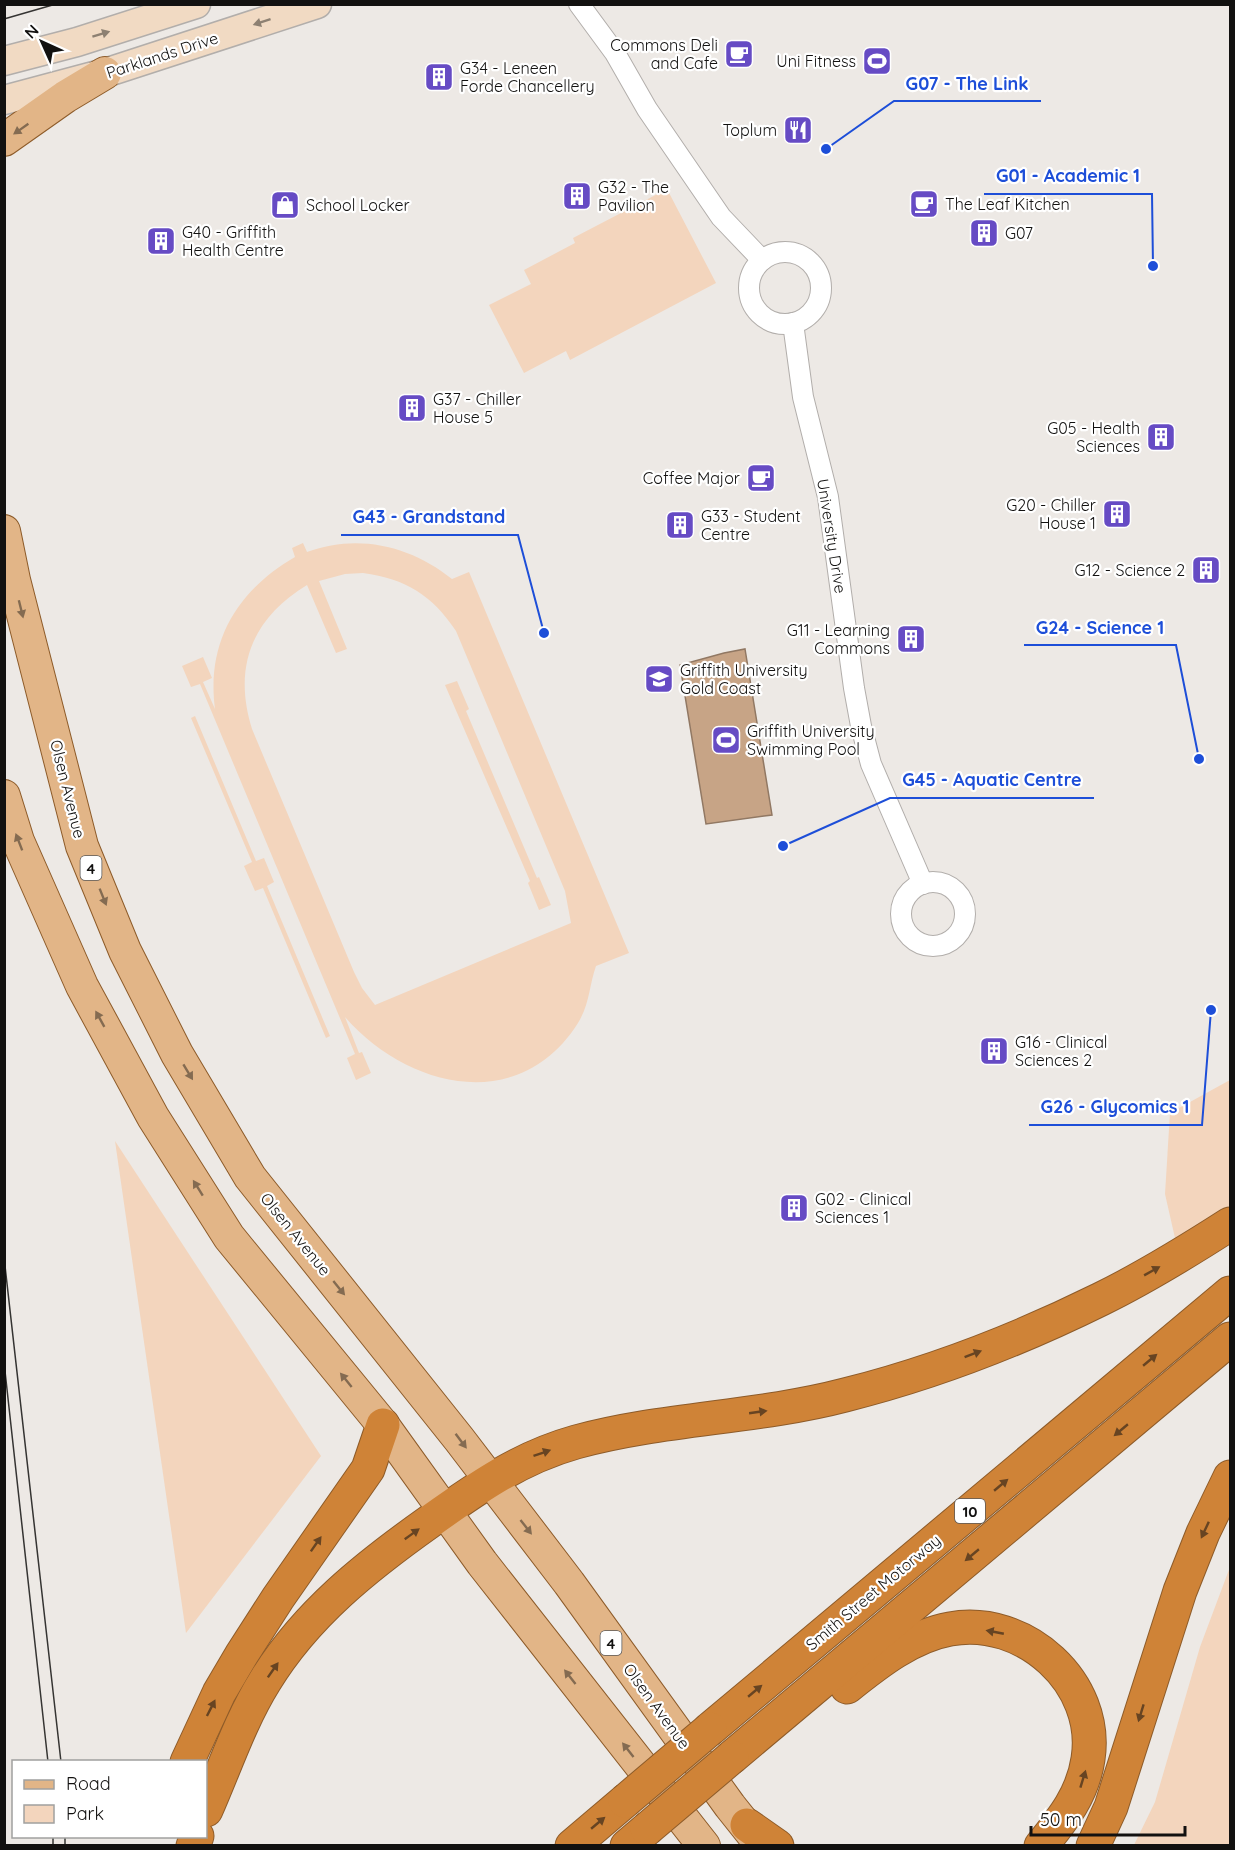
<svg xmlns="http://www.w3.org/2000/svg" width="1235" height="1850" viewBox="0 0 1235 1850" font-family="Quicksand,sans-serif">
<rect width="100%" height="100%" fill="#ede9e5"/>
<g fill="#f3d5bd" fill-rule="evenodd">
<path d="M 667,189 L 716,283 L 570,360 L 566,351 L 524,373 L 489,305 L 531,284 L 524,270 L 575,243 L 573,238 Z"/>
<path d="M 303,543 L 307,552 C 358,533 411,546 452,579 L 469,572 L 629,953 L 596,966 C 589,986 590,1003 578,1023 C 519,1116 407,1088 345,1017 L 359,1053 L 362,1052 L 371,1073 L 356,1080 L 347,1058 L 355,1054 L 200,684 L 191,687 L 182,666 L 203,657 L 212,678 L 203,682 L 215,709 C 206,641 238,590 295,557 L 292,548 ZM 363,573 C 406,579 432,595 456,631 L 565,891 L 571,923 L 375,1005 L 362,988 L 354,972 L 252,729 C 233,668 251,619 307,585 L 336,653 L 347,649 L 319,581 L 345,574 Z"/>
<path d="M 457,681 L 469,709 L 466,711 L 537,878 L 539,877 L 551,905 L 539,910 L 528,883 L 530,881 L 445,685 Z"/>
<path d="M 195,716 L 256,861 L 264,858 L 274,882 L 267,886 L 330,1036 L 326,1038 L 263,888 L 255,891 L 244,866 L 252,862 L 191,718 Z"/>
<path d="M 1230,1080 L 1230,1207 L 1175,1238 L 1165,1194 L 1170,1113 Z"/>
<path d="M 115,1141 L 321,1456 L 186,1633 Z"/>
<path d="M 1230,1567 L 1230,1845 L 1134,1845 L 1155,1802 L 1200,1647 Z"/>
</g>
<path fill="#c7a486" stroke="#917863" stroke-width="1.5" d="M 745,649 L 772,815 L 706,824 L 680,665 L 724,653 Z"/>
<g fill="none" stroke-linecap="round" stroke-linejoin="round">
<g stroke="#b2aeab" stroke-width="22">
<g id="street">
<path d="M 579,4 L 615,53 L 647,109 L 721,217 L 762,260"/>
<circle cx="785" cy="288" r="36"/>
<path d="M 793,323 L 803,397 L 828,497 L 854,688 L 861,726 L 871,764 L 923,884"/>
<circle cx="933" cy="914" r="32"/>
</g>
</g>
<g stroke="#b2aeab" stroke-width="31">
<g id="secondary">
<path d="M 4,61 L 77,42 L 196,4"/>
<path d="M 4,100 L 105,73 L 317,4"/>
</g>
</g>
<g stroke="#8d5b29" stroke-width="34">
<g id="primary">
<path d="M 4,140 L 65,97 L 105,73"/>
<path d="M 4,531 L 14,580 L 82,846 L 125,951 L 177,1054 L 250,1177 L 459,1439 L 569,1583 L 730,1806 L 762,1846"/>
<path d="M 4,796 L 18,841 L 82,986 L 153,1117 L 229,1237 L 383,1425 L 482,1563 L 704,1846"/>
</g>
</g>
<g stroke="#8d5b29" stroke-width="35">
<g id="highway">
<path d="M 847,1687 C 877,1663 911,1636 950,1629 C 1024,1615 1100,1683 1088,1759 C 1083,1794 1063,1819 1041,1846"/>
<path d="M 710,1729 L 1230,1293"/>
<path d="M 732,1757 L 1230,1339"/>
<path d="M 187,1762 L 219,1693 L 242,1654 L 278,1598 L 368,1469 L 383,1425"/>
<path d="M 206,1810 C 225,1767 240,1721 265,1681 C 306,1614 367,1566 429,1522 C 477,1488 519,1458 576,1442 C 664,1418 757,1418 845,1395 C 933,1373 1020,1339 1101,1299 C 1146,1277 1188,1251 1230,1224"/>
<path d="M 747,1825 L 777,1846"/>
<path d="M 193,1846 L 197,1836"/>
<path d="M 572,1846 L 625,1801"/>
<path d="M 627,1846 L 647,1829"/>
<path d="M 1093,1846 L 1111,1807 L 1180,1591 L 1203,1533 L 1230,1477"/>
</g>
</g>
<use href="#street" stroke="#fff" stroke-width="20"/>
<use href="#secondary" stroke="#f1dac3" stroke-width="28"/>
<use href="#primary" stroke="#e2b587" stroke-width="32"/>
<use href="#highway" stroke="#cf8337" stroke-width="33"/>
<g stroke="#353432" stroke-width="1.5">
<path d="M 4,6 L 9,4"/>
<path d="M 4,19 L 56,4"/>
<path d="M 4,1257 L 61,1762"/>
<path d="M 4,1362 L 48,1762"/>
<path d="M 65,1836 L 65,1846"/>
<path d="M 53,1846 L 53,1836"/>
</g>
<g stroke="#8d5b29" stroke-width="35" stroke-linecap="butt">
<g id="highway-bridge">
<path d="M 625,1801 L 710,1729"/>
<path d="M 647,1829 L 732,1757"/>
</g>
</g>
<use href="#highway-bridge" stroke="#cf8337" stroke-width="33"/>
</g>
<defs><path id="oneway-solid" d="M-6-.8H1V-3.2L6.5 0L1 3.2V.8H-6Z" transform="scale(1.5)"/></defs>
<g fill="#8d8072">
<use href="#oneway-solid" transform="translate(262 22) rotate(162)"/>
<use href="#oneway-solid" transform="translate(101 34) rotate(-17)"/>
</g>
<g fill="#846b51">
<use href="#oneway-solid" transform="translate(21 129) rotate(145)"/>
<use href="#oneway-solid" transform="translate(21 609) rotate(76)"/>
<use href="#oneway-solid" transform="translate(19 842) rotate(-111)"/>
<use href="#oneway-solid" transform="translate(103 897) rotate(68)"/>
<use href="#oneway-solid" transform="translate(100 1019) rotate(-119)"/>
<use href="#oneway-solid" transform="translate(188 1072) rotate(59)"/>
<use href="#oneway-solid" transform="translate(198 1188) rotate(-122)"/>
<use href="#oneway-solid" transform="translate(339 1288) rotate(51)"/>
<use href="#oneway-solid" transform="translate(346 1380) rotate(-129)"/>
<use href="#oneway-solid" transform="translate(461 1441) rotate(53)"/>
<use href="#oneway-solid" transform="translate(526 1527) rotate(52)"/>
<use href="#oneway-solid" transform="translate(570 1677) rotate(-128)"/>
<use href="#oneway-solid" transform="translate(628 1750) rotate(-128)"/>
</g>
<g fill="#674422">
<use href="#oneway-solid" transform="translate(1152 1271) rotate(-29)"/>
<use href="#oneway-solid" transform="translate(973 1354) rotate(-21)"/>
<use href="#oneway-solid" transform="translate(1150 1360) rotate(-40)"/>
<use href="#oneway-solid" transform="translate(758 1412) rotate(-8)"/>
<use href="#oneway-solid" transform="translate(1121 1430) rotate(140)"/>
<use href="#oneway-solid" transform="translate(542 1453) rotate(-19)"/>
<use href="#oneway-solid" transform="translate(1001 1485) rotate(-40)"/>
<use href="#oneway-solid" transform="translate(1205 1530) rotate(115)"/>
<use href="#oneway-solid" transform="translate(412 1534) rotate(-36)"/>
<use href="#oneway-solid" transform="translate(316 1544) rotate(-55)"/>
<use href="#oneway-solid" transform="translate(972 1555) rotate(140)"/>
<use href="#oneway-solid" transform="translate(995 1632) rotate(-169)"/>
<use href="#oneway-solid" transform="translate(273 1670) rotate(-55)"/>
<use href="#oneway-solid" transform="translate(755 1691) rotate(-40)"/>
<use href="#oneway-solid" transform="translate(211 1708) rotate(-63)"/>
<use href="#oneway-solid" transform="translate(1141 1713) rotate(107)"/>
<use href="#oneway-solid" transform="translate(1083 1779) rotate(-73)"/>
<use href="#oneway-solid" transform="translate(598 1823) rotate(-40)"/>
</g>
<defs>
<g id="cafe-square" transform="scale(1.5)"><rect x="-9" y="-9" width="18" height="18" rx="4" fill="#664bc4" stroke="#fff"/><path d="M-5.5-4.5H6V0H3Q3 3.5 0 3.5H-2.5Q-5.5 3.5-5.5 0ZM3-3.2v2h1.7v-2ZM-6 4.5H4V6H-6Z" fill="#fff"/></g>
<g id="stadium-square" transform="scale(1.5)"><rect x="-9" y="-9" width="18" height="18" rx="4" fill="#664bc4" stroke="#fff"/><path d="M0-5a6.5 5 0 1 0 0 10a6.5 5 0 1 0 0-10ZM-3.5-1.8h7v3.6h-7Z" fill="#fff"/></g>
<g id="building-square" transform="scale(1.5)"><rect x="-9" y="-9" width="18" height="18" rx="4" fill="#664bc4" stroke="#fff"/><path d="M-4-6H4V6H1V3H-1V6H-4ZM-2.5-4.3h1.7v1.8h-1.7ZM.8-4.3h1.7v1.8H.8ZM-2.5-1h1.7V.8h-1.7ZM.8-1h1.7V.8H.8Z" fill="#fff"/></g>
<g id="restaurant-square" transform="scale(1.5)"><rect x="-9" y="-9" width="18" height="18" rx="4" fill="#664bc4" stroke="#fff"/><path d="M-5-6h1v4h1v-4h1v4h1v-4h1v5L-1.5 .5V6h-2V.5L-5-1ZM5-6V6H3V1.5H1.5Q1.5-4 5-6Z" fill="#fff"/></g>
<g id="shop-square" transform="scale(1.5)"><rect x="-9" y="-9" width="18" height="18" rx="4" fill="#664bc4" stroke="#fff"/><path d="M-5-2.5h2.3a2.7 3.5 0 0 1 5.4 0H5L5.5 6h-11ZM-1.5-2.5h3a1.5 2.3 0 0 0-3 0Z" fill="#fff"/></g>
<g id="university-square" transform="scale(1.5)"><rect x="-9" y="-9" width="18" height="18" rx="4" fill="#664bc4" stroke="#fff"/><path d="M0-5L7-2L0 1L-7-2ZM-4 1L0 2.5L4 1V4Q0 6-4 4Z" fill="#fff"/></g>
</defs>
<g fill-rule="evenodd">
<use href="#cafe-square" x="739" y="54"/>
<use href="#stadium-square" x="877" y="61"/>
<use href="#building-square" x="439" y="77"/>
<use href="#restaurant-square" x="798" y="130"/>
<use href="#building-square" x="577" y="196"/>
<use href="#cafe-square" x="924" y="204"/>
<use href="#shop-square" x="285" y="205"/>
<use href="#building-square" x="984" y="233"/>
<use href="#building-square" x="161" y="241"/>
<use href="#building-square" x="412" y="408"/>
<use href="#building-square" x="1161" y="437"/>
<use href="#cafe-square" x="761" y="478"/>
<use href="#building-square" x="1117" y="514"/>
<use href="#building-square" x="680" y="525"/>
<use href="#building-square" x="1206" y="570"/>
<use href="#building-square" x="911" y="639"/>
<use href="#university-square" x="659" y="679"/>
<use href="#stadium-square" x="726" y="740"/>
<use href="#building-square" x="994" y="1051"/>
<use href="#building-square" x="794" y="1208"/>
</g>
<g text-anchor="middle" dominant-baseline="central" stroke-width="4.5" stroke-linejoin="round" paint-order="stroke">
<g fill="#fff" stroke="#595858" stroke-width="1.5">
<rect x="80.5" y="856" width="21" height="24" rx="4.5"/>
<rect x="955" y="1499" width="30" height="24" rx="4.5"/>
<rect x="600.5" y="1631" width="21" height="24" rx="4.5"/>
</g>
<g font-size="15" font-weight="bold" fill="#121110">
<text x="91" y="868">4</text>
<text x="970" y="1511">10</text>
<text x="611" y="1643">4</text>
</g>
<g font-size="16" fill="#121110" stroke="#fff" text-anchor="start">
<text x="718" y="45" text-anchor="end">Commons Deli<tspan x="718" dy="18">and Cafe</tspan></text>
<text x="856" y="61" text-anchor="end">Uni Fitness</text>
<text x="460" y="68">G34 - Leneen<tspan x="460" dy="18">Forde Chancellery</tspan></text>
<text x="777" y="130" text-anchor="end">Toplum</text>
<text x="598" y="187">G32 - The<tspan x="598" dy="18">Pavilion</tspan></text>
<text x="945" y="204">The Leaf Kitchen</text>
<text x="306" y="205">School Locker</text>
<text x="182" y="232">G40 - Griffith<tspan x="182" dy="18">Health Centre</tspan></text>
<text x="1005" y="233">G07</text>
<text x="433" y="399">G37 - Chiller<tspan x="433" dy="18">House 5</tspan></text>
<text x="1140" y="428" text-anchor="end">G05 - Health<tspan x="1140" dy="18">Sciences</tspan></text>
<text x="740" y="478" text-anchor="end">Coffee Major</text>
<text x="1096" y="505" text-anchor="end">G20 - Chiller<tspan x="1096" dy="18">House 1</tspan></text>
<text x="701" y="516">G33 - Student<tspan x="701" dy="18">Centre</tspan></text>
<text x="1185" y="570" text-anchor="end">G12 - Science 2</text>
<text x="890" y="630" text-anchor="end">G11 - Learning<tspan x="890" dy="18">Commons</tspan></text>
<text x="680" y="670">Griffith University<tspan x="680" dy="18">Gold Coast</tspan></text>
<text x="747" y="731">Griffith University<tspan x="747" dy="18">Swimming Pool</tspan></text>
<text x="1015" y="1042">G16 - Clinical<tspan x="1015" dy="18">Sciences 2</tspan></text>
<text x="815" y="1199">G02 - Clinical<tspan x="815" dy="18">Sciences 1</tspan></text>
</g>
<g font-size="16" fill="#121110" stroke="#fff">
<text transform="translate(162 55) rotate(-18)">Parklands Drive</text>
<text transform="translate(832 536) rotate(81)">University Drive</text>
<text transform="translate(68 789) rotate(76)">Olsen Avenue</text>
<text transform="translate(296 1234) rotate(51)">Olsen Avenue</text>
<text transform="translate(873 1592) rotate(-40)">Smith Street Motorway</text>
<text transform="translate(657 1706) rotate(54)">Olsen Avenue</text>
</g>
</g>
<path fill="none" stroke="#1d4ed8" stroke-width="2" d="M826 149L894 101H1041M1153 266L1152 194H984M544 633L518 535H341M1199 759L1176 645H1024M783 846L890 798H1094M1211 1010L1202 1125H1029"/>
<g fill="#1d4ed8" stroke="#fff" stroke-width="2">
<circle cx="826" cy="149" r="6"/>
<circle cx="1153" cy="266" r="6"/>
<circle cx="544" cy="633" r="6"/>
<circle cx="1199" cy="759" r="6"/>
<circle cx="783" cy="846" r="6"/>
<circle cx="1211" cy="1010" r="6"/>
</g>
<g font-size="18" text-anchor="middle" font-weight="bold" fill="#1d4ed8" stroke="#fff" stroke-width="4.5" stroke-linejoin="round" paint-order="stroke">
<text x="967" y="90">G07 - The Link</text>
<text x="1068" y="182">G01 - Academic 1</text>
<text x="429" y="523">G43 - Grandstand</text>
<text x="1100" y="634">G24 - Science 1</text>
<text x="992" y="786">G45 - Aquatic Centre</text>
<text x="1115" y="1113">G26 - Glycomics 1</text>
</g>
<rect width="1235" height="1850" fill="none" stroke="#121110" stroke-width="12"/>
<rect x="12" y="1760" width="195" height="78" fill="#ffffff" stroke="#a0a09f" stroke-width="1.5"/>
<rect x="24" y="1780" width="30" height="9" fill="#e2b587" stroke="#a0a09f" stroke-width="1.5"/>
<text x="66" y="1790" font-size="18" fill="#121110">Road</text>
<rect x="24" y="1805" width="30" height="18" fill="#f3d5bd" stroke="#a0a09f" stroke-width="1.5"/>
<text x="66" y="1820" font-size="18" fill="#121110">Park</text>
<g transform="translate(42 42) rotate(315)" stroke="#ffffff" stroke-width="4.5" paint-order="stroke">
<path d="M0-4.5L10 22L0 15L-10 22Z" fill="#121110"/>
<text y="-9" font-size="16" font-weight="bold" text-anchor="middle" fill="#121110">N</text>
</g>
<path d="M1031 1826v9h154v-9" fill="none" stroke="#121110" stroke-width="3"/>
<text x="1040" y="1826" font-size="18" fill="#121110" stroke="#ffffff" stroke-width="4.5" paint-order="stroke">50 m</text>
</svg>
